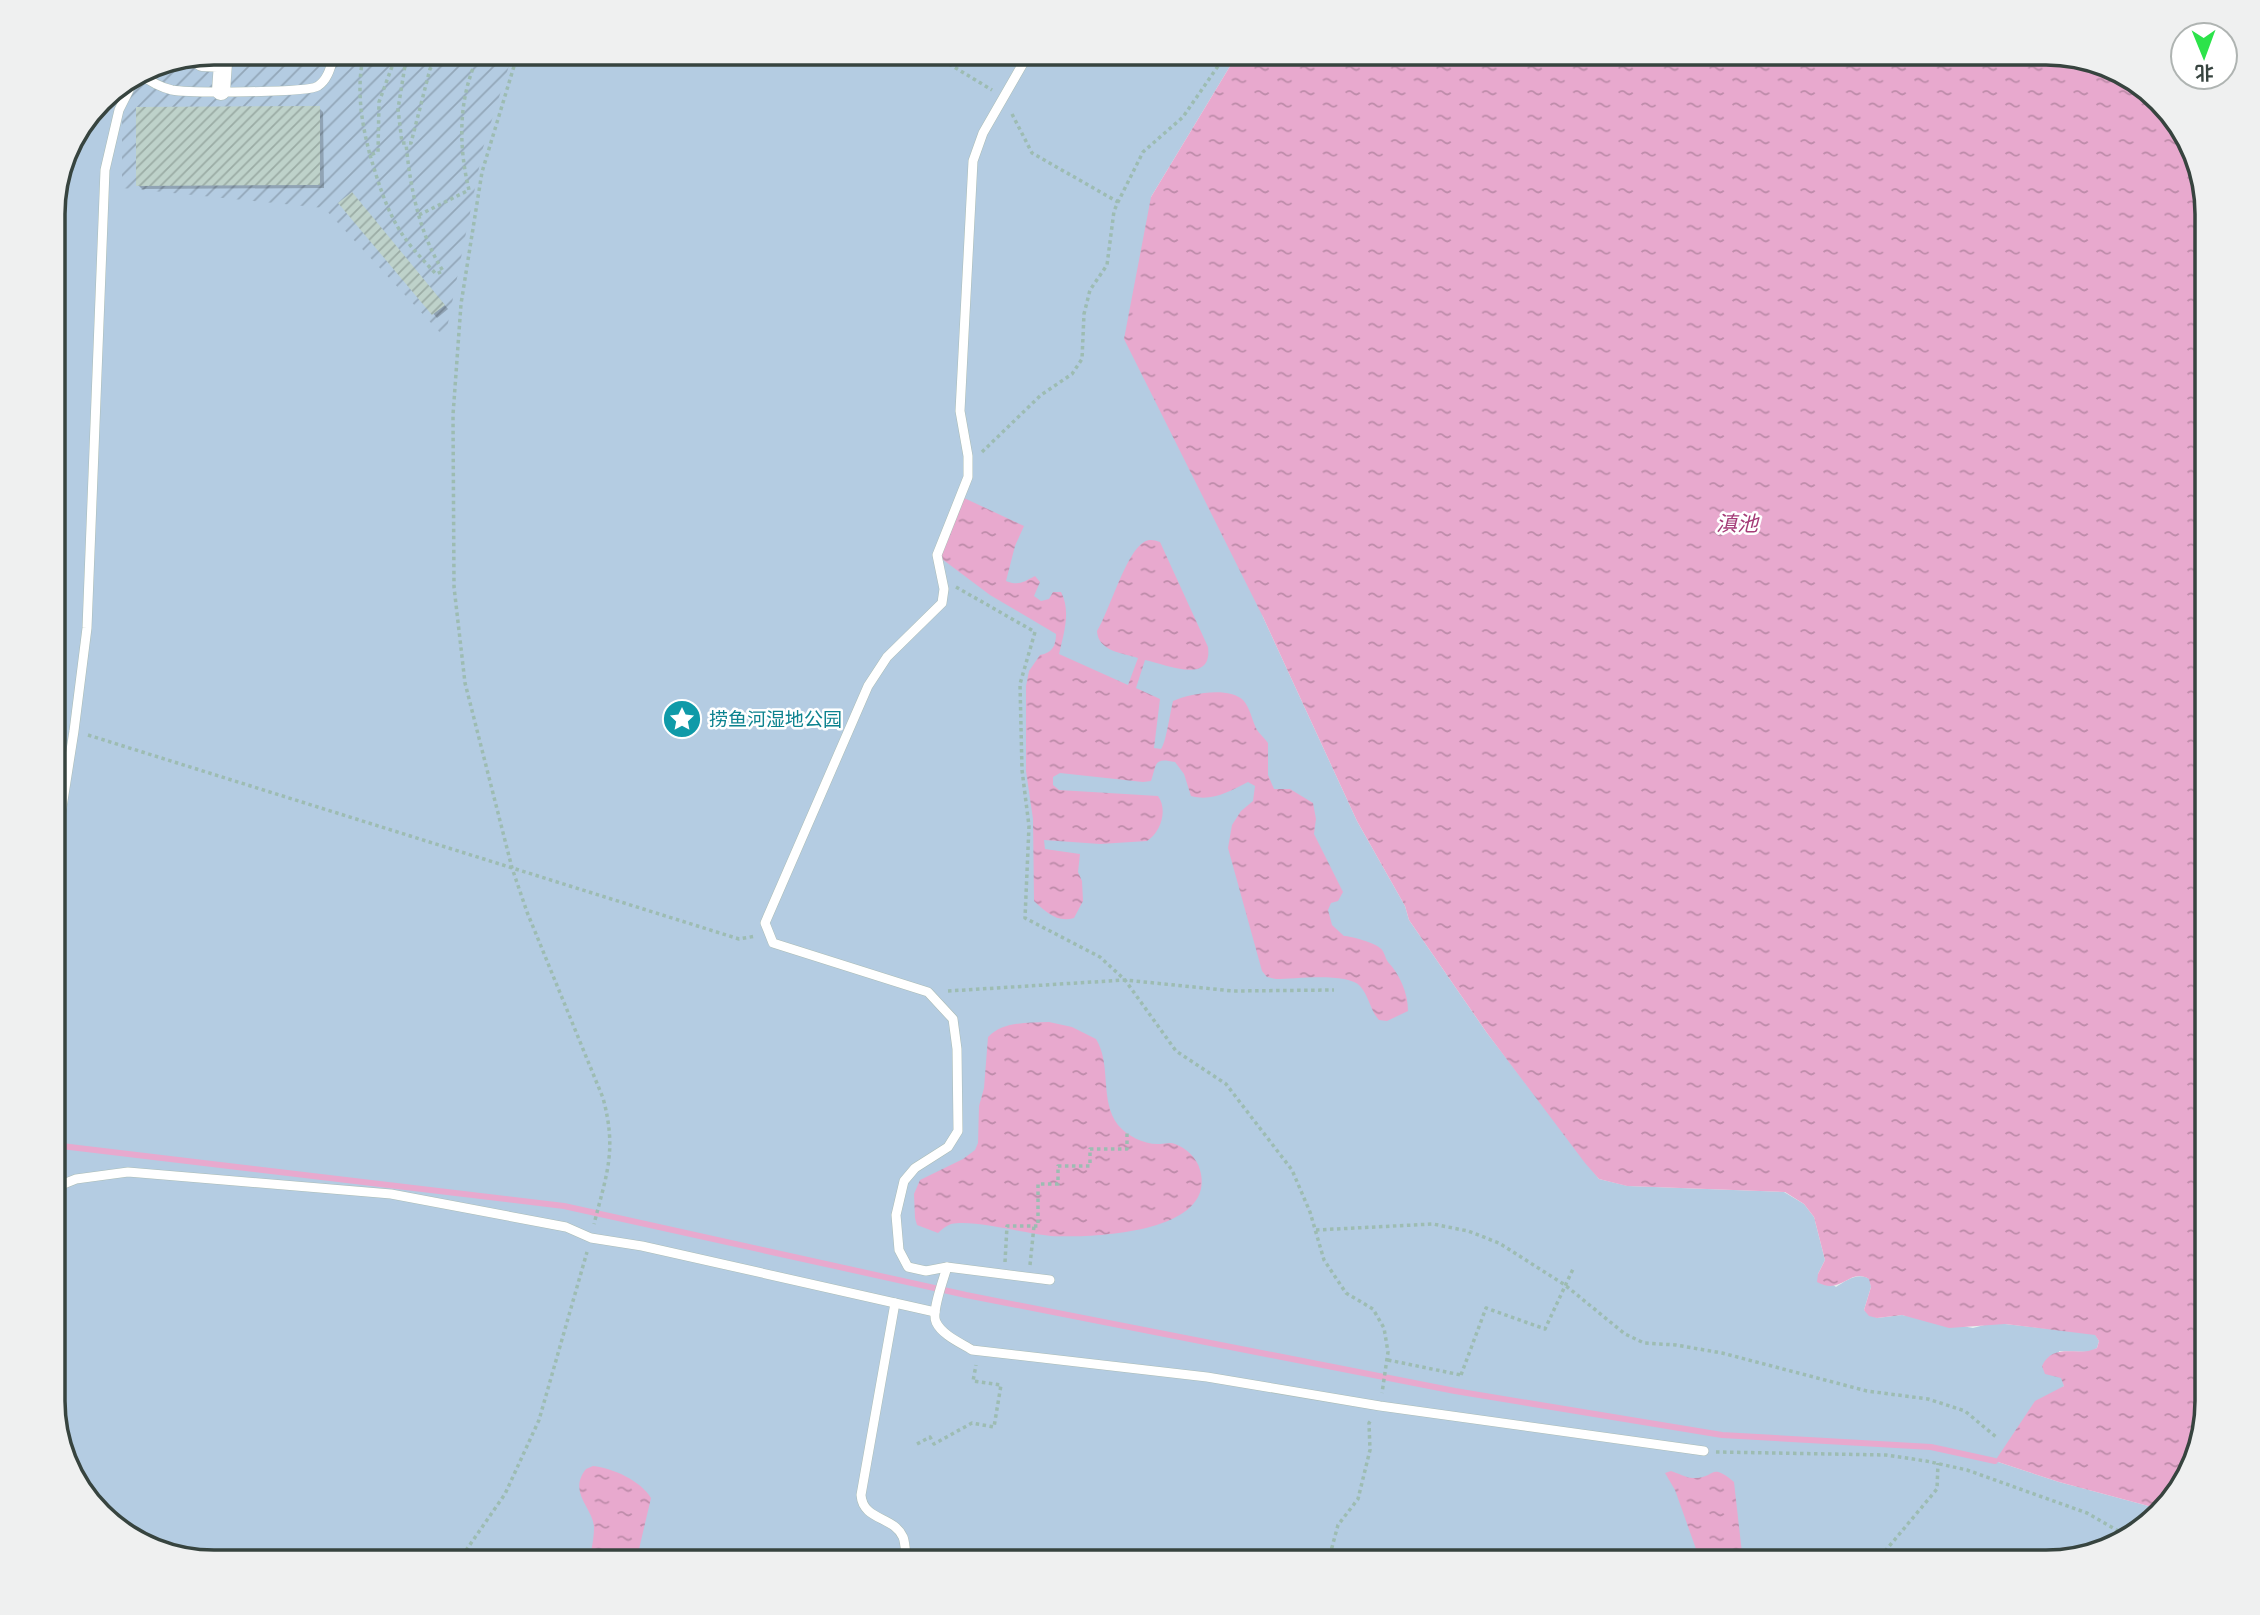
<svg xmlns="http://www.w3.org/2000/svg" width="2260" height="1615" viewBox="0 0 2260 1615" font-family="Quicksand,'Noto Sans SC',sans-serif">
<defs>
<pattern id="garden-furrows" width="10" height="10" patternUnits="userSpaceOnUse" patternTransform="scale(1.75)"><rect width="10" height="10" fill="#b4cce2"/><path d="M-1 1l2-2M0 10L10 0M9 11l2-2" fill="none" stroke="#93a7b9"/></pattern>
<pattern id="water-ripples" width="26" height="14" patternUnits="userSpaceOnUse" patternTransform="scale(1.75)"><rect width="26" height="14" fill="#e8a9ce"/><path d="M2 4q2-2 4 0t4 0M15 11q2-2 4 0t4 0" fill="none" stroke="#bd8ba9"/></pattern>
<pattern id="building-hatch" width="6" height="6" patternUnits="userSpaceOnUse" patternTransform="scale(1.75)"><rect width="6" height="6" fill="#bed2ca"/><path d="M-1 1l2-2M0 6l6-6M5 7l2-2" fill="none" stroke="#9baca5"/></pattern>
</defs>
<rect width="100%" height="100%" fill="#e7f2ef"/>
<path fill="#b4cce2" d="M 213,53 L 1238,53 L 1151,197 L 1263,617 L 1357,821 L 1405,906 L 1409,920 L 1487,1033 L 1599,1179 L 1628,1186 L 1784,1192 L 1804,1204 L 1814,1217 L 1825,1260 L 1818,1274 L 1836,1287 C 1847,1280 1858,1272 1870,1279 L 1871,1287 L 1864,1310 L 1877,1318 L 1902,1315 L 1973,1328 L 1988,1324 L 2005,1324 L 2095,1334 L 2099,1341 L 2097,1348 L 2090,1352 L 2059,1351 L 2064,1386 L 1995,1461 L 2059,1482 L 2156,1508 L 2159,1512 L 2118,1546 L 2047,1562 L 213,1562 L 116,1530 L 74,1482 L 53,1412 L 53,202 L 69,142 L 107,93 L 152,65 Z"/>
<path fill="url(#garden-furrows)" d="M 213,53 L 513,53 L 483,148 L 445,338 L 324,208 L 122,188 L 122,111 L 145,69 L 152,65 Z"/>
<g fill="url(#water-ripples)">
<path d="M 1238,53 L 2047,53 L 2144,85 L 2191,142 L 2207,213 L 2207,1402 L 2175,1499 L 2159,1512 L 2156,1508 L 2059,1482 L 1995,1461 L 2035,1401 L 2064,1386 L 2061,1378 L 2045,1374 L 2042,1366 C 2054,1341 2078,1358 2097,1348 L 2099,1341 L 2095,1335 L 2005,1324 L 1949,1328 L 1902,1315 L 1877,1318 L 1869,1316 L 1864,1310 L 1871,1287 L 1869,1279 C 1849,1267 1842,1296 1817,1282 L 1818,1274 L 1825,1260 L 1814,1217 L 1804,1204 L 1785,1192 L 1627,1186 L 1599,1179 L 1585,1163 L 1487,1033 L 1409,920 L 1405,906 L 1357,821 L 1263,617 L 1124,339 L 1151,197 Z"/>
<path d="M 962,497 L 1024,526 L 1015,546 L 1006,581 C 1018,586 1024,582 1035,576 L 1040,582 L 1034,596 L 1041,601 L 1049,599 L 1053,592 L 1061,592 C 1071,611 1064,633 1059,654 L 1128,685 L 1138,658 C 1122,653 1098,651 1097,631 C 1109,612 1126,552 1144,542 C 1149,539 1154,540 1160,542 L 1208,647 C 1213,686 1165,664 1145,660 L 1136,688 L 1160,699 L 1154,748 L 1161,749 C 1166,743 1170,713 1173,701 C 1189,694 1228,686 1243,700 C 1250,707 1252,721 1257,730 C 1260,734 1265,739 1268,743 L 1268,775 L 1274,789 L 1290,789 L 1313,803 L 1316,819 L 1314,834 L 1343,892 L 1338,901 L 1331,903 L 1328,910 L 1332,925 L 1344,936 C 1351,936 1375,943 1380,948 C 1384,950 1385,958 1388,962 C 1400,975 1408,993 1408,1011 L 1387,1021 L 1379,1020 C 1370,1010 1369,996 1360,986 C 1347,972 1295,979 1276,979 L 1267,977 L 1262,971 L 1228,848 L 1232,825 L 1241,811 L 1253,801 L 1255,786 L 1248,782 C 1230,791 1212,802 1191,796 L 1184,774 L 1175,762 C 1153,757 1157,764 1151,781 L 1143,782 L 1060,773 L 1053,777 L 1053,785 L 1059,790 L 1158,796 C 1168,810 1161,832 1147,841 L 1100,844 L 1044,840 L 1045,849 L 1080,854 L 1078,872 L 1082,881 L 1083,901 L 1074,918 C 1057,923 1046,912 1034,901 L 1033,819 L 1026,771 L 1026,686 L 1029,671 L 1040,655 C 1052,653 1056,646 1056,634 L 990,595 L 942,559 L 941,550 Z"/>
<path d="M 1049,1022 L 1072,1027 L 1096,1039 C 1112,1065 1099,1100 1118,1125 C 1127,1136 1145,1145 1160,1144 C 1165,1144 1170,1142 1175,1144 C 1186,1148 1197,1158 1200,1170 C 1218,1234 1090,1238 1051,1236 C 1025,1234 975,1219 951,1224 C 946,1226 942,1229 938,1233 L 917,1225 L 915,1218 L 914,1194 L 920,1180 L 963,1159 L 975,1150 L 978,1143 L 979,1106 L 984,1088 L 988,1037 C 1004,1021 1027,1023 1049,1022 Z"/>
<path d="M 593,1466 C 613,1468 641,1481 651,1498 L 636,1562 L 589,1562 C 591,1551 594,1539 594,1528 C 594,1508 567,1493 586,1469 Z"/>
<path d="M 1671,1471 C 1678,1473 1686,1478 1693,1478 C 1716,1479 1709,1461 1734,1482 L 1743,1562 L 1703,1562 L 1707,1559 L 1705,1550 L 1696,1549 L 1675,1490 L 1665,1473 Z"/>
<path d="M 2065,1547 L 2084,1554 L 2047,1562 L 2037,1562 L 2043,1554 Z"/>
</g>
<g fill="#0003">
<path d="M 319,108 L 323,112 L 324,188 L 142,189 L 138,185 Z"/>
<path d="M 355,198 L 448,309 L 437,318 L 341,203 Z"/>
</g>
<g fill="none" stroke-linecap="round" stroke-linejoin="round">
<path stroke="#e8a9ce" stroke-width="6" d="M 53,1145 L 564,1206 L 966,1295 L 1455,1391 L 1722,1435 L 1931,1447 L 1995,1461"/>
</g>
<g fill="url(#building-hatch)">
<path d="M 320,106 L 320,185 L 136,186 L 136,107 Z"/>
<path d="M 352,192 L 445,305 L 432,315 L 338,203 Z"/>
</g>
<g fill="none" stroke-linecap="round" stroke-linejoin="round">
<g stroke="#abbcb6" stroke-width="10">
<g id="lane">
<path d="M 1029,53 L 983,133 L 973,161 L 960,411 L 968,456 L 968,477 L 937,555 L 944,589 L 942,603 L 887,657 L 868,686 L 765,923 L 773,943 L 928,992 L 953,1019 L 957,1049 L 958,1131 L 948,1147 L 915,1168 L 904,1181 L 896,1215 L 899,1250 L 908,1267 L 926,1271 L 947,1267 L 1050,1280"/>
<path d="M 139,73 C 149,81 159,87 172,90 C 188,93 308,93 318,86 C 329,79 331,64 335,53"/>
<path d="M 53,864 L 74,731 L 87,628 L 105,170 L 119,110 L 137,74"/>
<path d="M 53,1192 L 61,1185 L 76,1179 L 128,1172 L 391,1194 L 566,1227 L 591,1238 L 642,1246 L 935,1312"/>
<path d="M 947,1267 C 944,1278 931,1312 936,1322 C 942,1335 961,1343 972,1350 L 1207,1377 L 1380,1406 L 1704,1451"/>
<path d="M 895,1303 L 861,1495 C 863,1521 894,1516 903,1537 C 905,1542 905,1549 906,1554"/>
</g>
</g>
<g stroke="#abbcb6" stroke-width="19">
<path id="street" d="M 202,55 L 202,62 L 223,63 L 221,91"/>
</g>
<g stroke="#9dbcb2" stroke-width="3.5" stroke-dasharray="3.5 3.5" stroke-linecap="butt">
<path d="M 364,53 C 356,88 361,121 370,155 L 378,152 L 379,102 L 397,53"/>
<path d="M 407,53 L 398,109 L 402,143 L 411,143 L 430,69 L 440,53"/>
<path d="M 518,53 L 482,172 L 461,304 L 453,415 L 454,587 L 465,683 L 512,868 L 527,912 L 603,1098 C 617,1150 607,1173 594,1224"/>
<path d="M 931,53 L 992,90"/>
<path d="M 1012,114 L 1032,153 L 1118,202"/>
<path d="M 370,155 C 379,185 388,216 407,241 C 415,252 426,263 436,274 L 443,271 C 419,233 410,187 406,143"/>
<path d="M 419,215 L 469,190 C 458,145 458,95 480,53"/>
<path d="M 982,452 L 1041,395 L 1072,374 L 1082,359 L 1084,314 L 1090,290 L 1107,265 L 1114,211 L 1118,202 L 1143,152 L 1183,117 L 1227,53"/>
<path d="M 956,587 L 1035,632 L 1020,684 L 1022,770 L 1029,826 L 1025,918 L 1100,957 L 1125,980 L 1176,1051 L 1226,1084 L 1292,1170 L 1310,1212 L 1324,1260 L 1346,1293 L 1373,1309 L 1384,1328 L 1388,1352 L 1382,1393"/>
<path d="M 88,735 L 739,939 L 756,936"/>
<path d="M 948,991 L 1125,980 L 1233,991 L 1334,990"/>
<path d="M 1316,1230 L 1433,1224 L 1468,1231 L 1499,1243 L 1565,1285 L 1625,1334 L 1644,1343 L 1676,1345 L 1722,1353 L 1867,1391 L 1928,1399 L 1965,1411 L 1996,1437"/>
<path d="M 1005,1262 L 1007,1226 L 1038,1226 L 1038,1184 L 1058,1184 L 1058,1166 L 1090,1166 L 1090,1149 L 1127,1149 L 1127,1130"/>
<path d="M 1030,1265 L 1034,1226"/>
<path d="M 1388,1360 L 1461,1375"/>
<path d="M 917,1444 L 930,1437 L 934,1444 L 972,1423 L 994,1427 L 1001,1385 L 973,1381 L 976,1365"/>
<path d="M 1716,1452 L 1886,1455 L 1926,1461 L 1967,1470 L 2087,1513 L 2129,1537"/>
<path d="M 458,1562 L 505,1494 L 539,1420 L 587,1252"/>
<path d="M 1328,1562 L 1338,1525 L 1358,1499 L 1370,1450 L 1369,1423 L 1372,1419"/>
<path d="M 1605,1562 L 1703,1555 L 1749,1562"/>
<path d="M 1876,1562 L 1937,1489 L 1938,1463"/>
</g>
<use href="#lane" stroke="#fff" stroke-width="9"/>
<use href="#street" stroke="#fff" stroke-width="18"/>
<path stroke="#9dbcb2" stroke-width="3.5" stroke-dasharray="3.5 3.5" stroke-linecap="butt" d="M 1461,1375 L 1486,1308 L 1545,1329 L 1573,1269"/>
</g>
<defs>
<g id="sight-disc" transform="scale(2.0125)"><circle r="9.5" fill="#0f9aa8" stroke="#fff"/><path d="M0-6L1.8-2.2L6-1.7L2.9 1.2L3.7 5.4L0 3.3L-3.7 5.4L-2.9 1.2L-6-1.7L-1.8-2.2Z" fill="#fff"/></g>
</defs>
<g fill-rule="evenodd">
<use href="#sight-disc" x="682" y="719"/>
</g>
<g text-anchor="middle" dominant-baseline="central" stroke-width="5" stroke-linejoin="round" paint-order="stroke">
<g font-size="19" fill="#0d838f" stroke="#fff" text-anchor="start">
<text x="709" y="719">捞鱼河湿地公园</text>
</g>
<g font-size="21" font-style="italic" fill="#a43b77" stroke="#fff">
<text x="1737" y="523">滇池</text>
</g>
</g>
<path d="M0 0H2260V1615H0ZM214 65H2046A149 149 0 0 1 2195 214V1401A149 149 0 0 1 2046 1550H214A149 149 0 0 1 65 1401V214A149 149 0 0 1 214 65Z" fill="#eff0f0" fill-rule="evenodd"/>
<path fill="none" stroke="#37443f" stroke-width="3.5" d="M214 65H2046A149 149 0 0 1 2195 214V1401A149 149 0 0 1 2046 1550H214A149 149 0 0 1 65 1401V214A149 149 0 0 1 214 65Z"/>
<g transform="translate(2204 56) rotate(179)"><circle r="33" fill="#ffffff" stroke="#afb4b2" stroke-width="2"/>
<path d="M0-5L12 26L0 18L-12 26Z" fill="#2ce34a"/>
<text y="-10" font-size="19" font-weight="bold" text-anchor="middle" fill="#37443f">北</text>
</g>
</svg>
